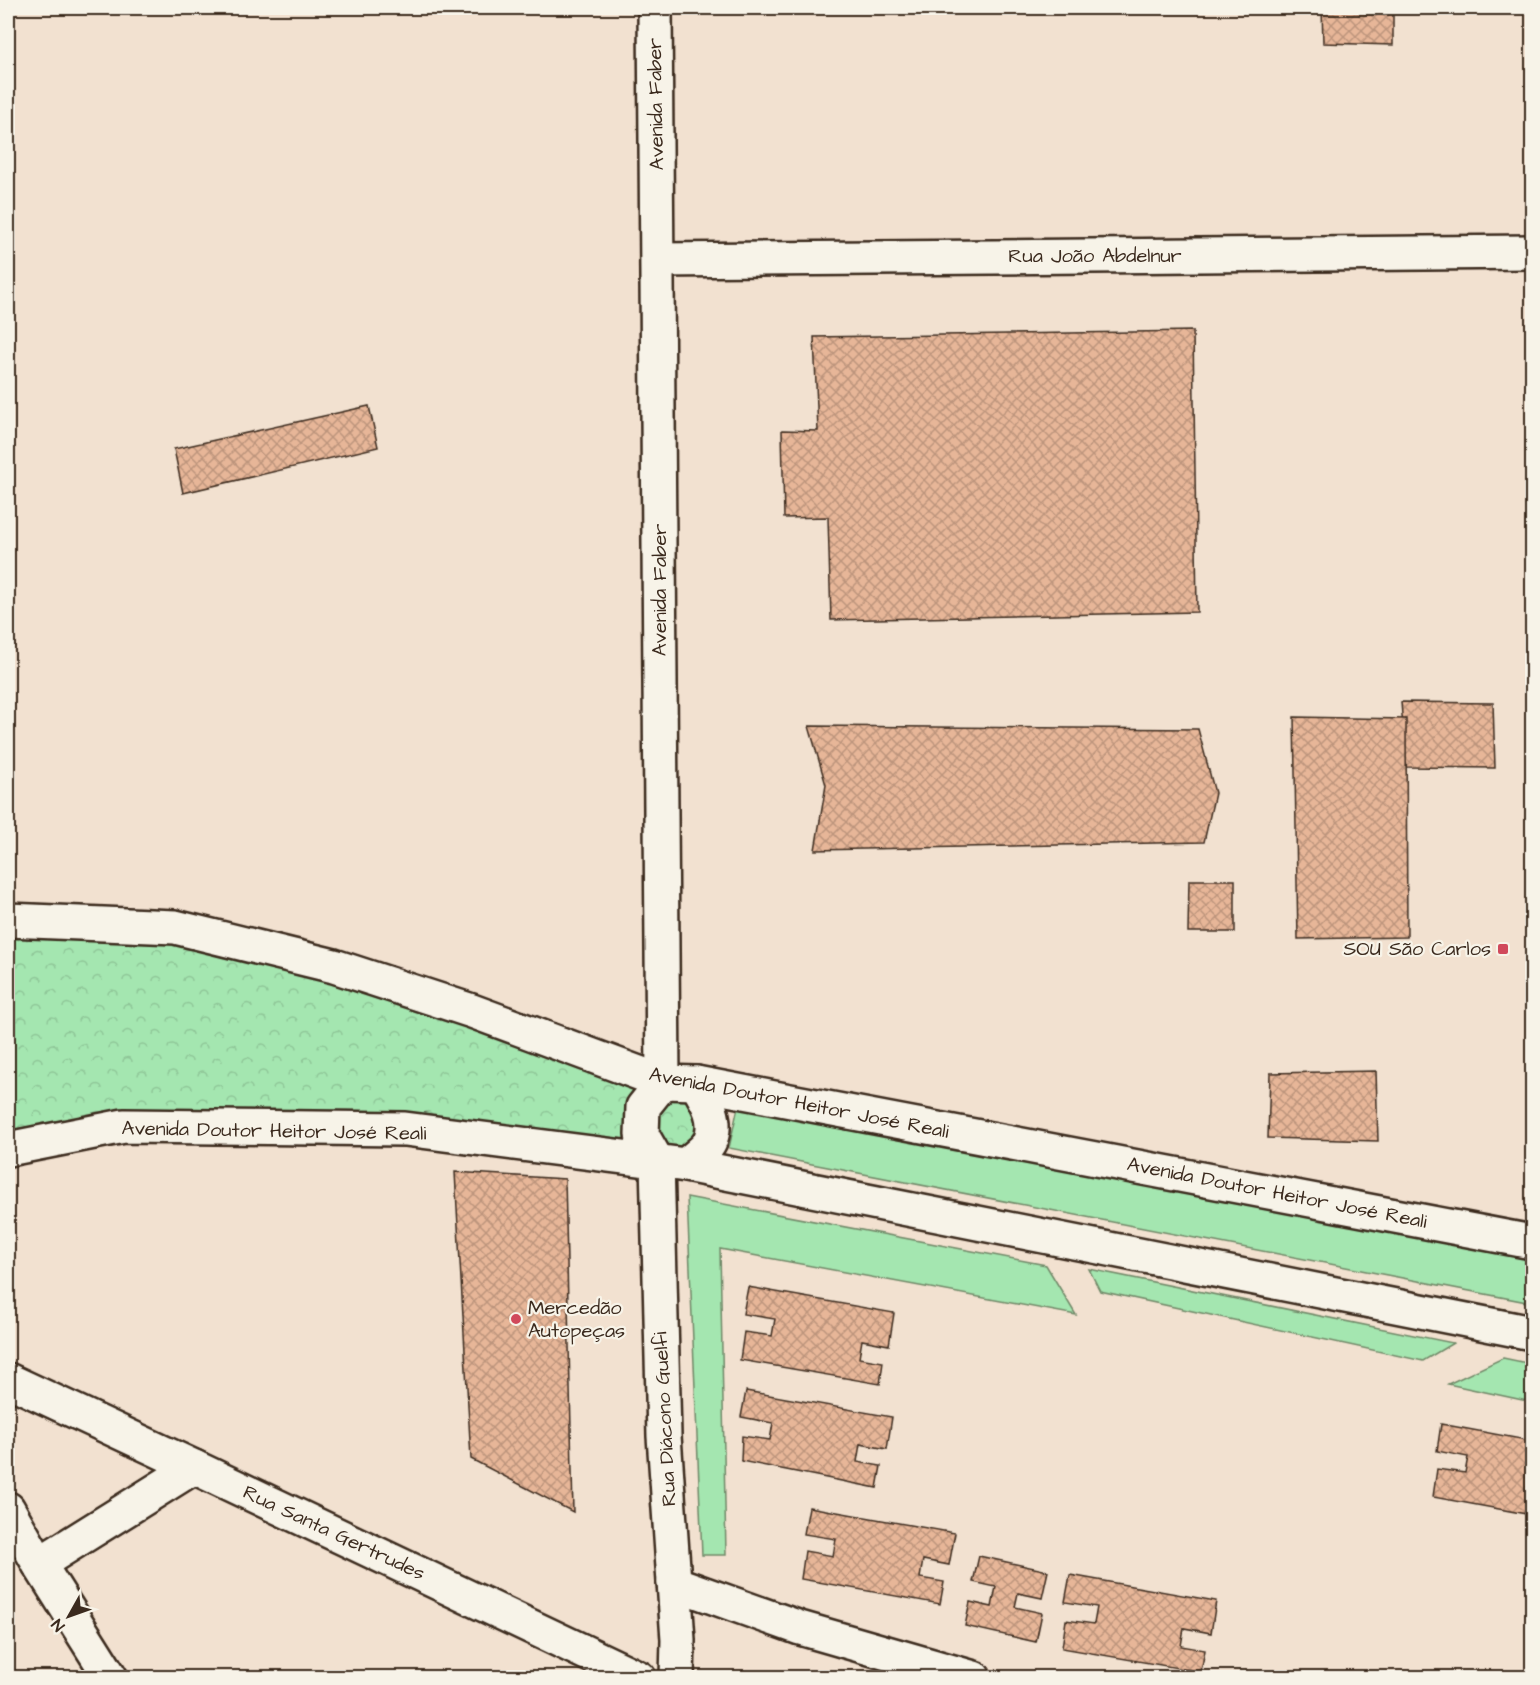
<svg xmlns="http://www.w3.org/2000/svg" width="1540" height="1685" viewBox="0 0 1540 1685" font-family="'Architects Daughter',sans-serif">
<defs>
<pattern id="forest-crowns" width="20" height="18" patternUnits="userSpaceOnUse" patternTransform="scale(1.5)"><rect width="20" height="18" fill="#a4e6b0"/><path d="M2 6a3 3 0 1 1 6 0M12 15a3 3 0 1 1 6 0" fill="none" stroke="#8ec597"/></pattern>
<pattern id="building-cross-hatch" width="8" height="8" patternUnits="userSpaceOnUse" patternTransform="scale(1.5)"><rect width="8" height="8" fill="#e7b698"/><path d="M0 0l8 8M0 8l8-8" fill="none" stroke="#bc947b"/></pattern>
</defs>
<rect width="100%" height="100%" fill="#f2e1d0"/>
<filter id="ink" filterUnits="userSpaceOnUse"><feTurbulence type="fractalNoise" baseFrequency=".0167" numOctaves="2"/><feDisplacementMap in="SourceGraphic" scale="12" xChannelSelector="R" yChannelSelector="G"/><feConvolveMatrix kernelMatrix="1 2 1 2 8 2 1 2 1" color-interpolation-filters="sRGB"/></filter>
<g filter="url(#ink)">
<g fill="url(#forest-crowns)" stroke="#708867" stroke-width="1.5">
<path d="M 8,927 L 175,931 L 656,1083 L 648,1154 L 406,1127 L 8,1145 Z"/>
<path d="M 669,1091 L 687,1092 L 703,1126 L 682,1153 L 660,1145 L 653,1110 Z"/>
</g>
<g fill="#a4e6b0" stroke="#708867" stroke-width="1.5">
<path d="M 738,1107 L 1532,1260 L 1532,1303 L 729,1148 Z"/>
<path d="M 687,1197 L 1046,1265 L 1076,1315 L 720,1249 L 726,1555 L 702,1555 Z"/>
<path d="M 1089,1269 L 1453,1343 L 1423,1361 L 1100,1291 Z"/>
<path d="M 1503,1358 L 1532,1364 L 1532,1402 L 1448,1384 Z"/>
</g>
<g fill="url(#building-cross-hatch)" stroke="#3b2a1e" stroke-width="1.5">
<path d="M 1322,8 L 1393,8 L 1393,45 L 1323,43 Z"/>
<path d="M 1193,331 L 1197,612 L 831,620 L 828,517 L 784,518 L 782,430 L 818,431 L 814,337 Z"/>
<path d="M 369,406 L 378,447 L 183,493 L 174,449 Z"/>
<path d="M 1401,702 L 1493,703 L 1495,768 L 1406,767 Z"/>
<path d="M 1294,717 L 1406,719 L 1407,937 L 1298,939 Z"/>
<path d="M 809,726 L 1198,729 L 1215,793 L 1204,842 L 815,850 L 826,785 Z"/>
<path d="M 1189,880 L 1235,880 L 1235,932 L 1188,932 Z"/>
<path d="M 1376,1071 L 1378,1141 L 1268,1138 L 1270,1073 Z"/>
<path d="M 455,1172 L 565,1179 L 573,1512 L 471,1459 Z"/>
<path d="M 748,1287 L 894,1313 L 889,1345 L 862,1340 L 859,1358 L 883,1362 L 880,1384 L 740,1360 L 744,1332 L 772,1336 L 775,1319 L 743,1314 Z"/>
<path d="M 746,1391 L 892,1417 L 887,1449 L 860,1444 L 857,1462 L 881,1466 L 877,1488 L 741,1461 L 742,1436 L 770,1440 L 773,1423 L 741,1417 Z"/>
<path d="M 1441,1424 L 1532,1441 L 1532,1515 L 1433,1497 L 1437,1469 L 1465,1473 L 1468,1457 L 1437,1451 Z"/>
<path d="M 809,1507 L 955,1533 L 949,1565 L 923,1560 L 920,1578 L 944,1582 L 940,1604 L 801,1579 L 805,1551 L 833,1556 L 836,1539 L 804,1534 Z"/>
<path d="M 979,1556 L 1048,1571 L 1042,1598 L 1018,1593 L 1015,1607 L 1042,1613 L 1036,1642 L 965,1626 L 970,1602 L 992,1607 L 996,1587 L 973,1582 Z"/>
<path d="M 1070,1575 L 1216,1601 L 1211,1633 L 1184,1628 L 1181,1646 L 1205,1650 L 1201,1672 L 1062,1648 L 1066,1620 L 1094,1624 L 1097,1607 L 1065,1602 Z"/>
</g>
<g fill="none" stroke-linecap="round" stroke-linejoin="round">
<g stroke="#3b2a1e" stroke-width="38">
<g id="street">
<path d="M 655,8 L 663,1082"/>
<path d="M 658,260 L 1532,252"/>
<path d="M 657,1161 L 664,1436 L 678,1640 L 677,1678"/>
<path d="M 8,1380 L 194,1467 L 639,1678"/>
<path d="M 8,1509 L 39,1564 L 111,1678"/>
<path d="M 39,1564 L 194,1467"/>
<path d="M 674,1583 L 800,1628 L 974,1678"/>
</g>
</g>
<g stroke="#3b2a1e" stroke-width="38">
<g id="secondary">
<path d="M 8,920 L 175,927 L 334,966 L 472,1011 L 663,1082 L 696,1083 L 1532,1242"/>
<path d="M 8,1149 L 124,1126 L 405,1129 L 686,1165 L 1532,1333"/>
<path d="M 657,1161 L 642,1135 L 643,1107 L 663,1082"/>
<path d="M 686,1165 C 693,1158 706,1150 710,1141 C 719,1120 707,1101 696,1083"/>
</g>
</g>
<use href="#street" stroke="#f7f3e8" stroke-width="33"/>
<use href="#secondary" stroke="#f7f3e8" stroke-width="33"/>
</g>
</g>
<g fill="#d1495b" stroke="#f7f3e8" stroke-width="2">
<rect x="1497" y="943" width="12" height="12" rx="3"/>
<circle cx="516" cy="1319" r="6"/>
</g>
<g text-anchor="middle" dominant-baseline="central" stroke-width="4.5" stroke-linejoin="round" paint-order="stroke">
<g font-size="20" fill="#3b2a1e" stroke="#f7f3e8">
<text transform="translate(656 104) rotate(-91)">Avenida Faber</text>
<text x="1095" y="256">Rua João Abdelnur</text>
<text transform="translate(660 590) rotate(-90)">Avenida Faber</text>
<text transform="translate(799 1103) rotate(11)">Avenida Doutor Heitor José Reali</text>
<text transform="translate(274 1131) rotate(1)">Avenida Doutor Heitor José Reali</text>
<text transform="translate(1277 1193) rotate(11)">Avenida Doutor Heitor José Reali</text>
<text transform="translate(665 1419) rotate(-93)">Rua Diácono Guelfi</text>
<text transform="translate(334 1533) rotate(25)">Rua Santa Gertrudes</text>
</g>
<g font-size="20" fill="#3b2a1e" stroke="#f7f3e8" text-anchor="end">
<text x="1491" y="949">SOU São Carlos</text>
<text x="528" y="1308" text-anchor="start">Mercedão<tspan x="528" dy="23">Autopeças</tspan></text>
</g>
</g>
<rect width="1540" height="1685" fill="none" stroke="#f7f3e8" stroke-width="30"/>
<rect x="15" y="15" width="1510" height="1655" fill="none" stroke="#3b2a1e" stroke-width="2" filter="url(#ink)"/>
<g transform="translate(69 1616) rotate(230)" stroke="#f7f3e8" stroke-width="4.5" paint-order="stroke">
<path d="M0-4.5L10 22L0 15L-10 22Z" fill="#3b2a1e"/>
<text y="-9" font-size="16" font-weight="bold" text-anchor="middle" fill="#3b2a1e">N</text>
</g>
</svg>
